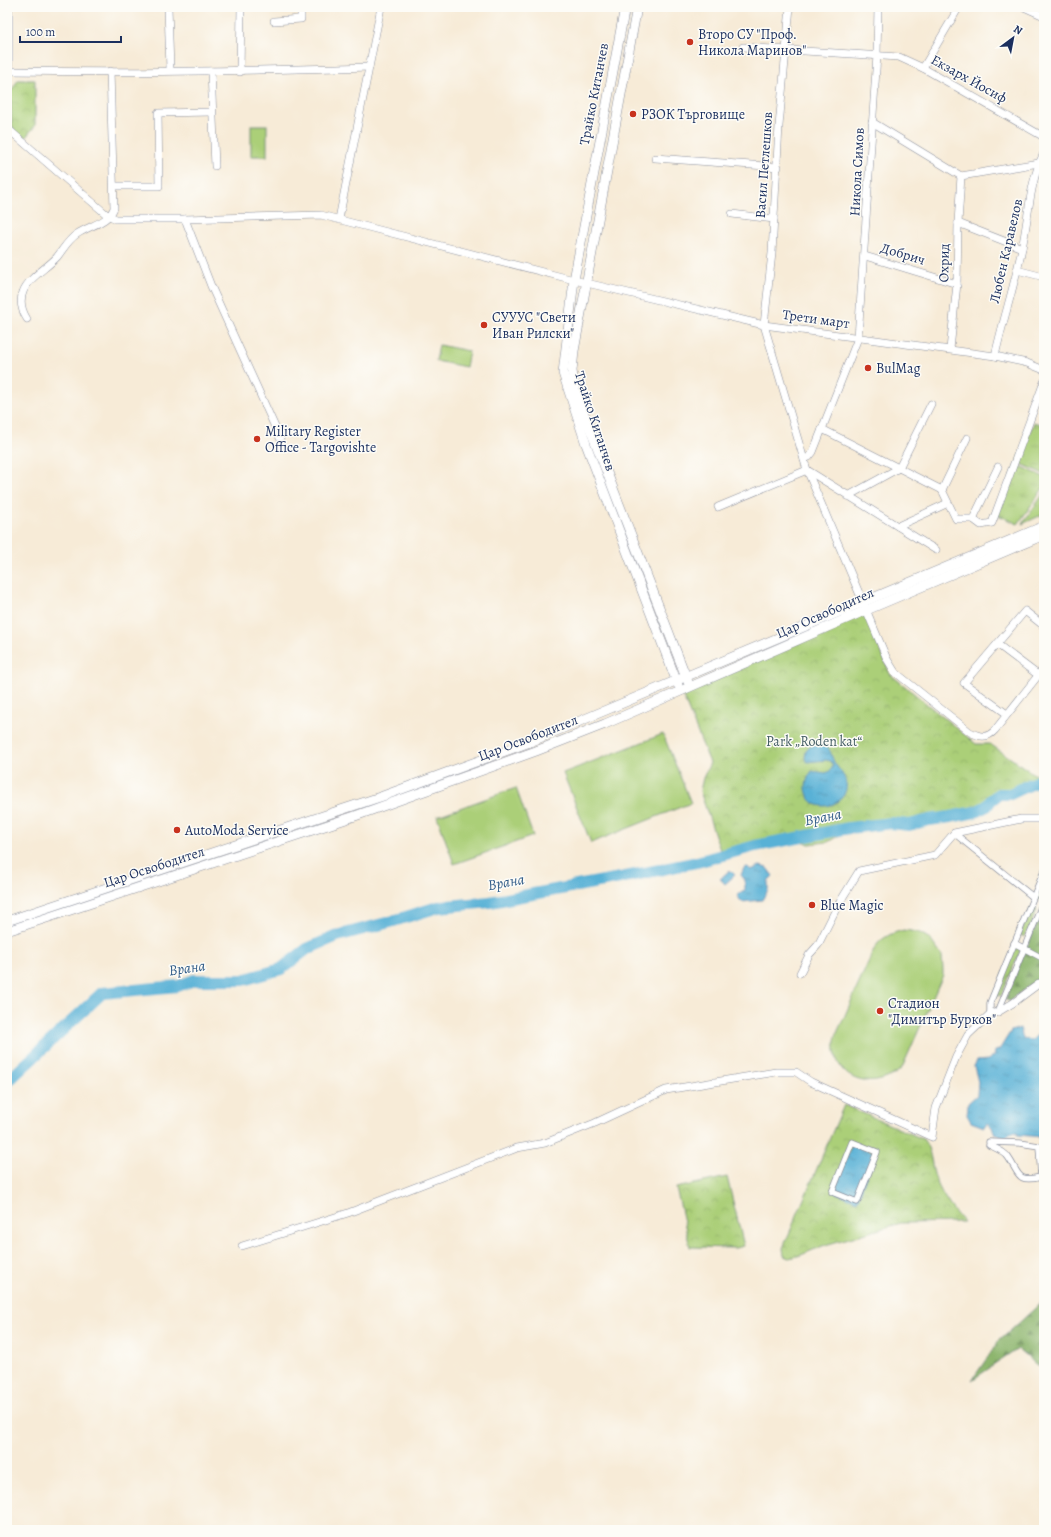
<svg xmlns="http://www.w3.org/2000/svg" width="1051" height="1537" viewBox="0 0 1051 1537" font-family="Alegreya,serif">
<defs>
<pattern id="grass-tufts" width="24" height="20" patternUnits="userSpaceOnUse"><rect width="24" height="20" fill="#abcf78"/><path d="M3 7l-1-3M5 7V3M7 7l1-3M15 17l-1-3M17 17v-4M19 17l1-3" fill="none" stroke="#93b26a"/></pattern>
<pattern id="forest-firs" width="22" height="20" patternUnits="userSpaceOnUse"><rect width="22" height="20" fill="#88b268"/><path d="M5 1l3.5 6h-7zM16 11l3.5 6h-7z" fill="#6e9159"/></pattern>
<pattern id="park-crowns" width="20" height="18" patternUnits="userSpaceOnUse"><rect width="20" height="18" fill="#abcf78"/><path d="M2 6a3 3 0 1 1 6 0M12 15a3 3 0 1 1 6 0" fill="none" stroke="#93b26a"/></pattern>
<pattern id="water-ripples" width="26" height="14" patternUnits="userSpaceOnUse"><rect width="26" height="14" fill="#59b1d6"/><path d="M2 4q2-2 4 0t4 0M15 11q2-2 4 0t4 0" fill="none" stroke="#4990b1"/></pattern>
</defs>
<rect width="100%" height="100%" fill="#fdfcf7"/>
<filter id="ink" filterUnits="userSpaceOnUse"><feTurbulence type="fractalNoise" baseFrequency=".025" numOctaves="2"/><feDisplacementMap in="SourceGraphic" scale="8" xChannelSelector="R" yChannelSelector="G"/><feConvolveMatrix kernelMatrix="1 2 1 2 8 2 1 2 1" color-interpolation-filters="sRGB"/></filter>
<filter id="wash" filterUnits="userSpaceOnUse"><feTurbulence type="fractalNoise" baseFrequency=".012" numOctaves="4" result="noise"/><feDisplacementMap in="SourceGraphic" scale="16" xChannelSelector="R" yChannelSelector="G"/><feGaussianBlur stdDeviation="0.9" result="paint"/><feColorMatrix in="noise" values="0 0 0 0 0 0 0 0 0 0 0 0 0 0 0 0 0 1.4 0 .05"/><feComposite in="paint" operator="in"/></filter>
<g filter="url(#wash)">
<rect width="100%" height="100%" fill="#f7ebd7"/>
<g fill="url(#grass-tufts)" stroke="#637f6b">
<path d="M 1034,422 L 1043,425 L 1044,423 L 1044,474 L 1017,462 Z"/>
<path d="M 1016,464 L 1044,477 L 1044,487 L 1018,524 L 998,515 Z"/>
<path d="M 1044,493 L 1044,514 L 1022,524 Z"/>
</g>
<g fill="url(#forest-firs)" stroke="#527063">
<path d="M 1044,906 L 1044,975 L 1010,1000 L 1005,1000 Z"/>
<path d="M 1044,1300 L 1044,1367 L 1038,1366 L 1018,1349 L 972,1380 L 998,1342 Z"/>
</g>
<g fill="url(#park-crowns)" stroke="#637f6b">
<path d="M 18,80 L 35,80 L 35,126 L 25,138 L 14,131 L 12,125 L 10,93 Z"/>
<path d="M 866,613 L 890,674 L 976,744 L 990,744 L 1041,779 L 970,811 L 944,819 L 907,823 L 875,821 L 843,833 L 828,842 L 810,844 L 795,841 L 721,853 L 700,791 L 703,778 L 710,763 L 682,694 Z"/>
<path d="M 1043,879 L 1044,893 L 1041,900 L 1035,898 Z"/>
<path d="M 1031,908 L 1037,910 L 1025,937 L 1020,935 Z"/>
<path d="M 1015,946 L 1021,949 L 1001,996 L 996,994 Z"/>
<path d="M 844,1105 L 923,1139 C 931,1149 931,1162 934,1174 C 940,1193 950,1207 963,1222 L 901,1223 L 825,1245 L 801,1255 L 790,1258 L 784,1256 L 783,1248 Z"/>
<path d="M 727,1177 L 744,1246 L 736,1248 L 690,1247 L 676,1188 Z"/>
</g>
<g fill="#abcf78" stroke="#637f6b">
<rect x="251" y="125" width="16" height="31"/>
<path d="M 439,345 L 469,351 L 466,367 L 436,361 Z"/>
<path d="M 663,734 L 691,803 L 591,843 L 563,773 Z"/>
<path d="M 516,788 L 533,836 L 454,864 L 437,816 Z"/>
<path d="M 904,930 L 918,932 L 929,938 L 942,956 L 943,969 L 943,975 L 902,1068 C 875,1094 831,1081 835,1041 C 836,1032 843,1021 846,1013 C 853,997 860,981 867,965 C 870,959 872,952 876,946 C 882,937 894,932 904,930 Z"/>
</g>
<g fill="url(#water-ripples)" stroke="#3a709a">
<path d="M 814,743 C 830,743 829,750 834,762 C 838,769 845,775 846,783 C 850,805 810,819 806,788 C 806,782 808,776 812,771 L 826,773 L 830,771 L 833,766 L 831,761 L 826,760 L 807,762 L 805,758 L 806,751 Z"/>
<path d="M 760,866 L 767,868 L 773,876 L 768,881 L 768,890 L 762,900 L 742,902 L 737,896 L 745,890 L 745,880 L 741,875 L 744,868 L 748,867 L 751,870 Z"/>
<path d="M 730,870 L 735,875 L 725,884 L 720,879 Z"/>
<path d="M 1020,1028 L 1023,1039 L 1032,1040 L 1037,1035 L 1044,1033 L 1044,1137 L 1018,1135 L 1018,1132 L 1013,1132 L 1005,1137 L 994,1133 L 992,1127 L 987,1123 L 984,1127 L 971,1122 L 967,1115 L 968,1103 L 977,1095 L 978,1082 L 974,1066 L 977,1061 L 988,1060 L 991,1057 L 994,1057 L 995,1051 L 999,1050 L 1011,1031 Z"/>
<path d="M 852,1144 L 875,1153 L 857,1201 L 834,1192 Z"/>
</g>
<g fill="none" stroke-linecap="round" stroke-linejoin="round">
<path stroke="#59b1d6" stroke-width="12" d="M 7,1082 L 102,993 L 178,986 L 194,980 L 243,980 L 281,969 L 307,949 L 337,936 L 390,922 L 438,907 L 490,902 L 620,878 L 697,862 L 755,846 L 849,828 L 891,823 L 909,825 L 929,820 L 950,817 L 975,812 L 987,806 L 991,800 L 999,794 L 1010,794 L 1044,778"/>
</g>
</g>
<g filter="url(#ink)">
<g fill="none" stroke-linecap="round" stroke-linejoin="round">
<g stroke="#898d9a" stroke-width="7">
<g id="pedestrian">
<path d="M 954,833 L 1033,897"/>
<path d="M 1014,943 L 1044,959"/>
<path d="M 998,1012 L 1044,900"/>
<path d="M 990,1014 L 990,1003 L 1044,871"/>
<path d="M 852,1142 L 877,1152 L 857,1202 L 832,1192 Z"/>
<path d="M 989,1142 L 1020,1143 L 1039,1146 L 1041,1177 L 1044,1182"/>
<path d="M 989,1145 C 995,1148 1004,1151 1008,1157 C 1020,1174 1016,1183 1041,1177"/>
</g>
</g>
<g stroke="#898d9a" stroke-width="8">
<g id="minor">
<path d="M 168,7 L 170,70"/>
<path d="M 790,7 L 779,126 L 772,253 L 764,325 L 807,470 L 887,659 L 895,672 L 970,732 C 980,737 987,739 995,730 L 1044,668"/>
<path d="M 1024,7 L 1044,16"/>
<path d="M 274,21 L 301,19 L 301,7"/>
<path d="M 743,47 L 899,57 L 923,68 L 1044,137"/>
<path d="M 923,68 L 959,7"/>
<path d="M 9,71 C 129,73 249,71 369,67"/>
<path d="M 211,71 L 215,166"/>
<path d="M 240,72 L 241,7"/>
<path d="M 7,104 L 9,71 L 9,7"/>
<path d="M 872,122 L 961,176 L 1039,163"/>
<path d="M 7,128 L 106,214 L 116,219 L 185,219 L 321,215 L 574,280 L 764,325 L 995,356 L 1027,363 L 1044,370"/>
<path d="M 655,158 L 778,167"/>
<path d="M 115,186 L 159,186 L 158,113 L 212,112"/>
<path d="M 732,214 L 774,219"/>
<path d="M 185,219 L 211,286 L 280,438"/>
<path d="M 339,219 L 381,7"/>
<path d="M 958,223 L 1022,248"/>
<path d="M 865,256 L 957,284"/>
<path d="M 1017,270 L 1044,277"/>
<path d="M 27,319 C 22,311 19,302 23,292 C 28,278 47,268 57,257 C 64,248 68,240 77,234 C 90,225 108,223 114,208 L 110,71"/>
<path d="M 950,349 L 957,284 L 958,223 L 961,176"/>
<path d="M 995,356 C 1003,320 1015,284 1022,248 C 1029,217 1029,182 1044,153"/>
<path d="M 822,429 L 942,490 L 956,519 L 973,519 L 981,525 L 992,523 L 1044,382"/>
<path d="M 804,459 L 809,457 L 813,452 L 858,338 L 877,55 L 878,7"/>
<path d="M 942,490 L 967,438"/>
<path d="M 848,496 L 899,468 L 931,404"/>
<path d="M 718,507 L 807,470 L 936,550"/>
<path d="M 973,519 L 998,467"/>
<path d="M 898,526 L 948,503"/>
<path d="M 997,644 L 1038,675"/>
<path d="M 1007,714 L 964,683 L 1025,611 L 1044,626"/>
<path d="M 800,973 L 809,955 L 818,945 L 838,905 L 859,871 L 935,855 L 954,833 L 1021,819 L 1044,819"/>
<path d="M 242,1246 L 348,1213 L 517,1148 L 545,1143 L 595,1123 L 666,1090 L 776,1072 L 796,1072 L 811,1082 L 932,1137 L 936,1108 L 956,1057 L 968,1035 L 990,1014 L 998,1012 L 1013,1003 L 1044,980"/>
</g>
</g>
<g stroke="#898d9a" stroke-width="10">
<g id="tertiary">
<path d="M 625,7 L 574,280 L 563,373 L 586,444 L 678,685"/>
<path d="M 637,7 L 574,351 L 572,371 L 575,390 L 688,682"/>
<path d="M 7,921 L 383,796 L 530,742 L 1044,526"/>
<path d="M 7,931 L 355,816 L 536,751 L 605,724 L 862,612 L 1044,535"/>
</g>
</g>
<use href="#pedestrian" stroke="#fff" stroke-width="5.5"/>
<use href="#minor" stroke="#fff" stroke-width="7"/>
<use href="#tertiary" stroke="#fff" stroke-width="9"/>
</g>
</g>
<g fill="#c8321e" stroke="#fdfcf7" stroke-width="1.5">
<circle cx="690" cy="42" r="4"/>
<circle cx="633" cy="114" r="4"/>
<circle cx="484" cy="325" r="4"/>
<circle cx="868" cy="368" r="4"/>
<circle cx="257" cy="439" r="4"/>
<circle cx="177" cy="830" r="4"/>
<circle cx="812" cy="905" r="4"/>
<circle cx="880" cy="1011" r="4"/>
</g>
<g text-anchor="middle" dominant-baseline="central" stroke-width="3" stroke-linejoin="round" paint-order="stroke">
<g font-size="14" fill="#1b2f5e" stroke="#fdfcf7" text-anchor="start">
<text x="698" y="34">Второ СУ "Проф.<tspan x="698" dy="16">Никола Маринов"</tspan></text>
<text x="641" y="114">РЗОК Търговище</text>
<text x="492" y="317">СУУУС "Свети<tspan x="492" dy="16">Иван Рилски"</tspan></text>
<text x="876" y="368">BulMag</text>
<text x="265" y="431">Military Register<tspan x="265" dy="16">Office - Targovishte</tspan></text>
<text x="185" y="830">AutoModa Service</text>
<text x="820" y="905">Blue Magic</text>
<text x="888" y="1003">Стадион<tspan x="888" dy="16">"Димитър Бурков"</tspan></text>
</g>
<g font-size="14" fill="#1b2f5e" stroke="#fdfcf7">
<text transform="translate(969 79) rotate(29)">Екзарх Йосиф</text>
<text transform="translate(594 94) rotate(-79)">Трайко Китанчев</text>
<text transform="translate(764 165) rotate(-86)">Васил Петлешков</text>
<text transform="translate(857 172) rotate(-87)">Никола Симов</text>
<text transform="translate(1006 251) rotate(-77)">Любен Каравелов</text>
<text transform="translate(903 254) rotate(17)">Добрич</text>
<text transform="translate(944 263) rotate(-89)">Охрид</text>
<text transform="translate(816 319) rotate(8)">Трети март</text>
<text transform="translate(595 421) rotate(72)">Трайко Китанчев</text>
<text transform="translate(825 613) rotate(-24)">Цар Освободител</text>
<text transform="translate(528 738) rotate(-21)">Цар Освободител</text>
<text transform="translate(154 867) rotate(-18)">Цар Освободител</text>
</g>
<g font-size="14" fill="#465f66" stroke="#fdfcf7">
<text x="814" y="741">Park „Roden kat“</text>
</g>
<g font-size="15" font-style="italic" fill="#315c88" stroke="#fdfcf7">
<text transform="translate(823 817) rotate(-11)">Врана</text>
<text transform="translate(506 882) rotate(-10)">Врана</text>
<text transform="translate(187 968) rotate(-8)">Врана</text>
</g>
</g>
<rect width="1051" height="1537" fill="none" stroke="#fdfcf7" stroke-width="24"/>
<g transform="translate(1013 38) rotate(32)" stroke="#fdfcf7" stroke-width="3" paint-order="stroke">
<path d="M0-3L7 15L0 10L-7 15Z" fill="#1b2f5e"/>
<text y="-6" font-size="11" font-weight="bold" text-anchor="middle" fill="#1b2f5e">N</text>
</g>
<path d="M20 36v6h101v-6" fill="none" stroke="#1b2f5e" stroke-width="2"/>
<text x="26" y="36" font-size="12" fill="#1b2f5e" stroke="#fdfcf7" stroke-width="3" paint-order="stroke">100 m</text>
</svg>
